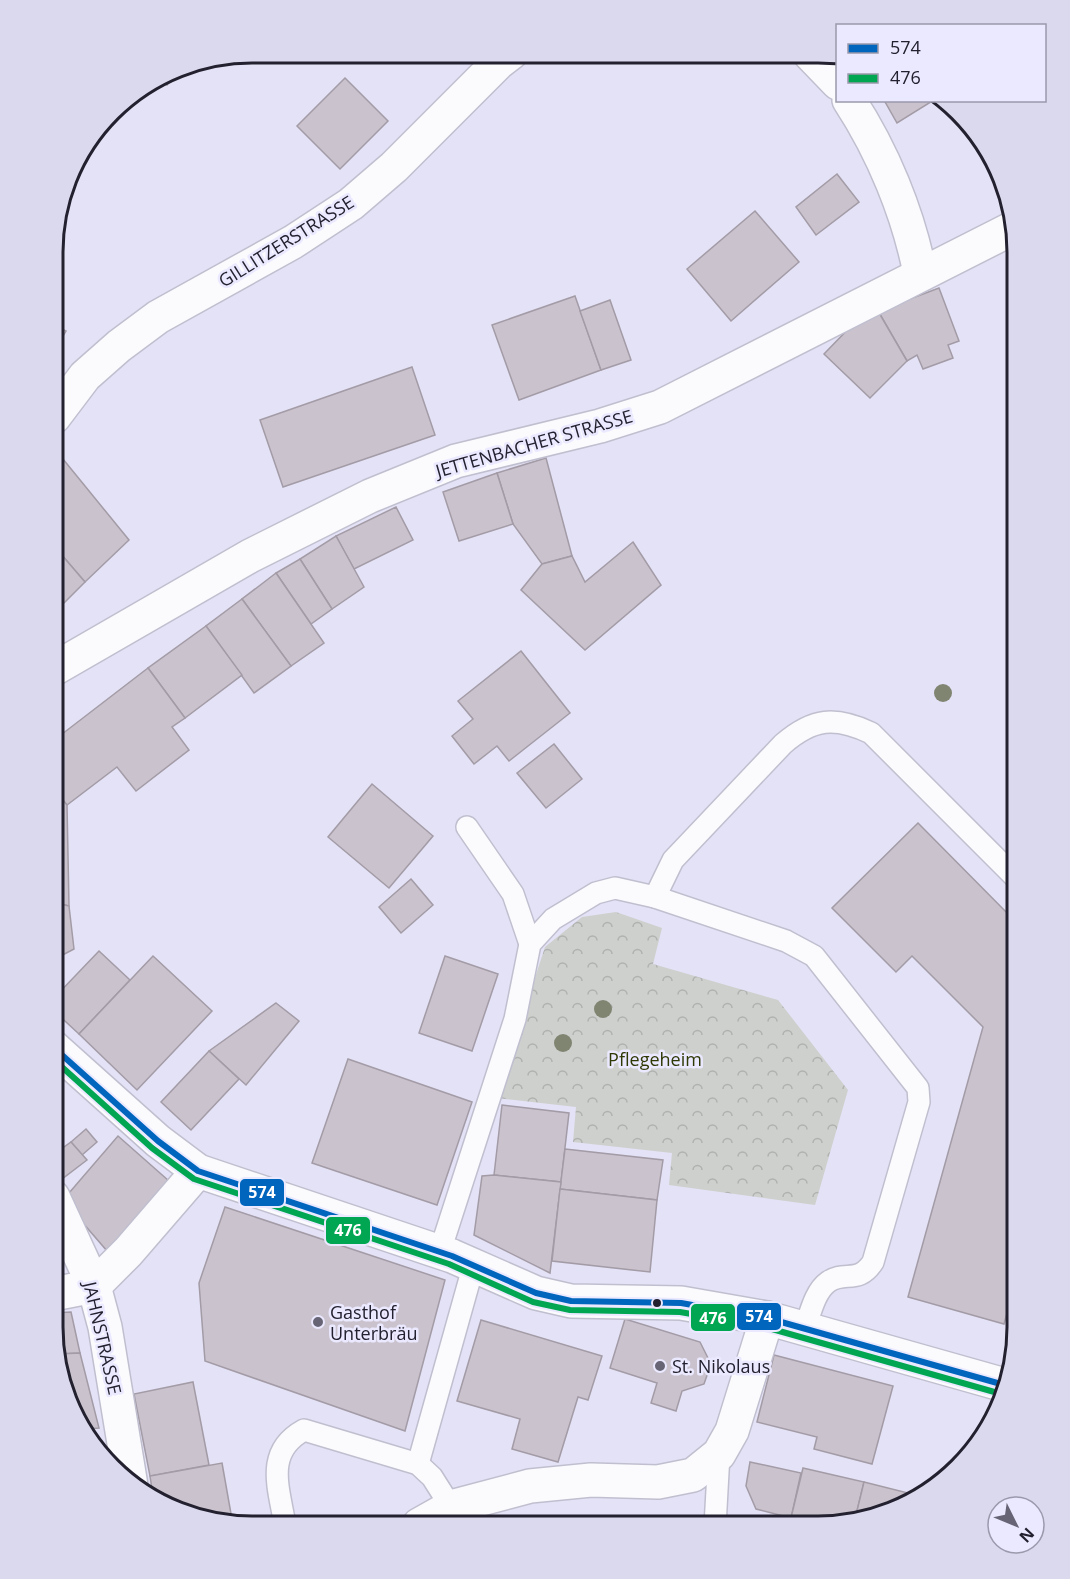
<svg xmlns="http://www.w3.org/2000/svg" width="1070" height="1579" viewBox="0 0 1070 1579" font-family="'Open Sans',sans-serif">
<defs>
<pattern id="park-crowns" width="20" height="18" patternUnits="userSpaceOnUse" patternTransform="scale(1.5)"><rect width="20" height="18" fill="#cdd0cd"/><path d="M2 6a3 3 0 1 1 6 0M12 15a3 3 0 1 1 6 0" fill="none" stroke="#b0b2b0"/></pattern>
</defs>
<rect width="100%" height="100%" fill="#e4e2f6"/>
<path fill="url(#park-crowns)" d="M 616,912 L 662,928 L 653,964 L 778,1000 L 848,1090 L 815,1205 L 669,1185 L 672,1153 L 573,1142 L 576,1107 L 496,1098 L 545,947 L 582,917 Z"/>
<g fill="#cac3ce" stroke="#a39ba6" stroke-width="1.5">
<path d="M 181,67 L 167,85 L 159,79 Z"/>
<path d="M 345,78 L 388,121 L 340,169 L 297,126 Z"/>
<path d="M 884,100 L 934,100 L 897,123 Z"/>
<path d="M 837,174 L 859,202 L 816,235 L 796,207 Z"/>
<path d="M 755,211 L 799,262 L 731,321 L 687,269 Z"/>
<path d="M 939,288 L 959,341 L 948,345 L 953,358 L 923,369 L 917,355 L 907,361 L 878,311 Z"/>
<path d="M 575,296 L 601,370 L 519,400 L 492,325 Z"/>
<path d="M 610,300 L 631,360 L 601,370 L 580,311 Z"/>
<path d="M 878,311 L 907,361 L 870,398 L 824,354 L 858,319 Z"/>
<path d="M 54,325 L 66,331 L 54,351 Z"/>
<path d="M 412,367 L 435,435 L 283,487 L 260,420 Z"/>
<path d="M 54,448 L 129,540 L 85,582 L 54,546 Z"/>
<path d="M 546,458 L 572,556 L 542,564 L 513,524 L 497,473 Z"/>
<path d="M 497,473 L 513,524 L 459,541 L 443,492 Z"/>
<path d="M 396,507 L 413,540 L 354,569 L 336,536 Z"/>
<path d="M 336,536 L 364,587 L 332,609 L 300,559 Z"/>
<path d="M 633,542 L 661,585 L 585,650 L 521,590 L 542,564 L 572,556 L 585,582 Z"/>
<path d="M 54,546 L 85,582 L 54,613 Z"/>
<path d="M 300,559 L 332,609 L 311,624 L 276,573 Z"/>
<path d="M 276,573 L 324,643 L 291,666 L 242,599 Z"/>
<path d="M 242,599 L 291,666 L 254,693 L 206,626 Z"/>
<path d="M 206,626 L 242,675 L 185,718 L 148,668 Z"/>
<path d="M 521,651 L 570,713 L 509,761 L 497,746 L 474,764 L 452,736 L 473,719 L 458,701 Z"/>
<path d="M 148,668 L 185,718 L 172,727 L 189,750 L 136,791 L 117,767 L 67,805 L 53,788 L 53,741 Z"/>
<path d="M 554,744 L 582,779 L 546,808 L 517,773 Z"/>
<path d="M 372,784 L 433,836 L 389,888 L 328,837 Z"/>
<path d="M 53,788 L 67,805 L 69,906 L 53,902 Z"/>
<path d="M 918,823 L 1017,923 L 1017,1276 L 1004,1324 L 908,1297 L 983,1027 L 912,956 L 896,972 L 832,908 Z"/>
<path d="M 411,879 L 433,905 L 401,933 L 379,907 Z"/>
<path d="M 53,902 L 69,906 L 74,949 L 53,960 Z"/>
<path d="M 99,951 L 130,980 L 79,1034 L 53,1010 L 53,999 Z"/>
<path d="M 153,956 L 212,1011 L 137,1090 L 79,1034 Z"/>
<path d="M 445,956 L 498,974 L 472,1051 L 419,1033 Z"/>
<path d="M 276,1003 L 299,1021 L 246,1085 L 209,1051 Z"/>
<path d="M 209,1051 L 239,1079 L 191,1130 L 161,1102 Z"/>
<path d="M 348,1059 L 472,1102 L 437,1205 L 312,1163 Z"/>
<path d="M 53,1073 L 63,1084 L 53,1095 Z"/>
<path d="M 502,1105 L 569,1113 L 561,1182 L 494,1175 Z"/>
<path d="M 86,1129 L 97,1142 L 82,1155 L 71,1142 Z"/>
<path d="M 118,1136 L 169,1181 L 108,1252 L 63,1200 Z"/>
<path d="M 71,1142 L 87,1160 L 58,1182 L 53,1172 L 53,1155 Z"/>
<path d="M 565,1149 L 663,1160 L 657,1200 L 560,1189 Z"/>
<path d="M 494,1175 L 561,1182 L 550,1273 L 474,1235 L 482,1176 Z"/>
<path d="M 560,1189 L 657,1200 L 650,1272 L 552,1261 Z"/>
<path d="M 225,1207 L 445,1280 L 405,1431 L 205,1361 L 199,1283 Z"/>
<path d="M 53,1238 L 62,1264 L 53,1268 Z"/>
<path d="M 71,1312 L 80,1353 L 58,1354 L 53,1313 Z"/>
<path d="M 625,1319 L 700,1342 L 711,1364 L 704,1384 L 682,1391 L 676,1411 L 651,1403 L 657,1383 L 610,1368 Z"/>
<path d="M 481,1320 L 602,1356 L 588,1400 L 578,1397 L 558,1462 L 512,1449 L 520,1419 L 457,1401 Z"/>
<path d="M 80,1353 L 99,1428 L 87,1429 L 68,1404 L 58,1354 Z"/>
<path d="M 774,1355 L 893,1386 L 872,1464 L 814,1449 L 817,1437 L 757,1422 Z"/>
<path d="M 193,1382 L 209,1465 L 150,1476 L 134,1394 Z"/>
<path d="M 750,1462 L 801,1473 L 791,1518 L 756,1509 L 746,1486 Z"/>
<path d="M 222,1463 L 233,1525 L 226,1525 L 153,1495 L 150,1476 Z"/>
<path d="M 803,1468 L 864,1482 L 855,1519 L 819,1526 L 790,1522 Z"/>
<path d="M 864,1482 L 916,1495 L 895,1511 L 855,1519 Z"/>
</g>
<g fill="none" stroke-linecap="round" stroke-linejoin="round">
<g stroke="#c0bfcf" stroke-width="24">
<g id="lane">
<path d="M 467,827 L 513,894 L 530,944"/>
<path d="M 655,897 L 673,860 L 783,744 C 813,718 835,716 871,733 L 1017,879"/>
<path d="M 440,1251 L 515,1019 L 530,944 L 553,919 L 596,893 L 615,888 L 655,897 L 786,941 L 814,956 L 918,1088 L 919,1102 L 873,1262 C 858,1285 845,1270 828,1282 C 815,1291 810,1314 805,1328"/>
<path d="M 418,1464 L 474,1264"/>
<path d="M 285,1525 C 279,1488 264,1452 304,1430 L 418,1464 L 432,1477 L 451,1507"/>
<path d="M 715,1526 L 719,1454"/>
</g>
</g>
<g stroke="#c0bfcf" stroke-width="36">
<g id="street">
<path d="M 810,54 L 838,83"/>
<path d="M 849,100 C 883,152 908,213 920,273"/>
<path d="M 54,417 L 85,376 L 119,346 L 158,317 L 293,242 L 351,204 L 394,167 L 498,63 L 511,53"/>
<path d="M 54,669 L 250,556 L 370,496 L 456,461 L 600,426 L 660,407 L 1013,228"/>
<path d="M 53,1197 L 94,1286 L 105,1327 L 131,1486"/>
<path d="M 53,1294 L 94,1286 L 128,1252 L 198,1171"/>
<path d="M 419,1525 L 451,1507 L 530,1486 L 591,1480 L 658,1482 L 693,1475 L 719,1454 L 732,1431 L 767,1318"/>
</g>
</g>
<g stroke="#c0bfcf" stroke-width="36">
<path id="secondary" d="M 53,1047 L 158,1141 L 198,1171 L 452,1256 L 536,1293 L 571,1301 L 681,1303 L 767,1318 L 1008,1386"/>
</g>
<use href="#lane" stroke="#fbfbfe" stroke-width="21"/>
<use href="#street" stroke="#fbfbfe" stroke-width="33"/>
<use href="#secondary" stroke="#fbfbfe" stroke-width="33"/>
<g stroke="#ebe9ff" stroke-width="10">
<path id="bus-1" d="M 53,1047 L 158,1141 L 198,1171 L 452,1256 L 536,1293 L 571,1301 L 681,1303 L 767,1318 L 1008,1386"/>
</g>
<g stroke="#ebe9ff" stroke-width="10">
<path id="bus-2" d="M 53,1059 L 152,1148 L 194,1179 L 449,1264 L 533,1302 L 570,1310 L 680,1312 L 765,1327 L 1005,1395"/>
</g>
<use href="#bus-1" stroke="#0065bd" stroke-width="6"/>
<use href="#bus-2" stroke="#00a651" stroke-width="6"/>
</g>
<g fill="#808572">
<circle cx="943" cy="693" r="9"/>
<circle cx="603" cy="1009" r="9"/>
<circle cx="563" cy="1043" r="9"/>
</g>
<circle fill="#23212f" stroke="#ebe9ff" stroke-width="2" cx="657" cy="1303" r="5"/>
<g fill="#676575" stroke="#ebe9ff" stroke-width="2">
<circle cx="318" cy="1322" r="6"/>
<circle cx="660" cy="1366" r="6"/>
</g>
<g text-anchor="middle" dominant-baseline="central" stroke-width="5" stroke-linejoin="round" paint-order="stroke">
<g font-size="18" fill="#23212f" stroke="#ebe9ff">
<text transform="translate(286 241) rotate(-32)">GILLITZERSTRASSE</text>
<text transform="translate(534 443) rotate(-16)">JETTENBACHER STRASSE</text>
<text transform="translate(103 1338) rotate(77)">JAHNSTRASSE</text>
</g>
<g font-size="18" fill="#2e3906" stroke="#ebe9ff">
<text x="655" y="1059">Pflegeheim</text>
</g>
<g font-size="18" fill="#23212f" stroke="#ebe9ff" text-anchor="start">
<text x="330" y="1312">Gasthof<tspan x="330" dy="21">Unterbräu</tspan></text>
<text x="672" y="1366">St. Nikolaus</text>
</g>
</g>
<path d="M0 0H1070V1579H0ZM252 63H818A189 189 0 0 1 1007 252V1327A189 189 0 0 1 818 1516H252A189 189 0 0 1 63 1327V252A189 189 0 0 1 252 63Z" fill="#dbd9ee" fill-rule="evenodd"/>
<path fill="none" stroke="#23212f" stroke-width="3" d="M252 63H818A189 189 0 0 1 1007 252V1327A189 189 0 0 1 818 1516H252A189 189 0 0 1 63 1327V252A189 189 0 0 1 252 63Z"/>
<g stroke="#ebe9ff" stroke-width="2">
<rect x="239" y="1178" width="46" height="29" rx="6" fill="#0065bd"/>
<rect x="325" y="1216" width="46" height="29" rx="6" fill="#00a651"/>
<rect x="736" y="1302" width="46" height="29" rx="6" fill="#0065bd"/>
<rect x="690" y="1303" width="46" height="29" rx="6" fill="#00a651"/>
</g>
<g font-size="16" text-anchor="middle" font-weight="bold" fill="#fff">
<text x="262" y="1198">574</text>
<text x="348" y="1236">476</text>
<text x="759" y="1322">574</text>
<text x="713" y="1324">476</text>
</g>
<rect x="836" y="24" width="210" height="78" fill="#ebe9ff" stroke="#9b99ac" stroke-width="1.5"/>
<rect x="848" y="44" width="30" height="9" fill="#0065bd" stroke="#9b99ac" stroke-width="1.5"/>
<text x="890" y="54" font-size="18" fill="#23212f">574</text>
<rect x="848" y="74" width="30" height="9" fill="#00a651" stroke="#9b99ac" stroke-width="1.5"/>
<text x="890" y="84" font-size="18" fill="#23212f">476</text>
<g transform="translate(1016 1525) rotate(133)"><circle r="28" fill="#ebe9ff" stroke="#9b99ac" stroke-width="1.5"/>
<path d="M0-4.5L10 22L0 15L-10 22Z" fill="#676575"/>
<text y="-9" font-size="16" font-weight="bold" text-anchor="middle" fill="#23212f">N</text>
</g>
</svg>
